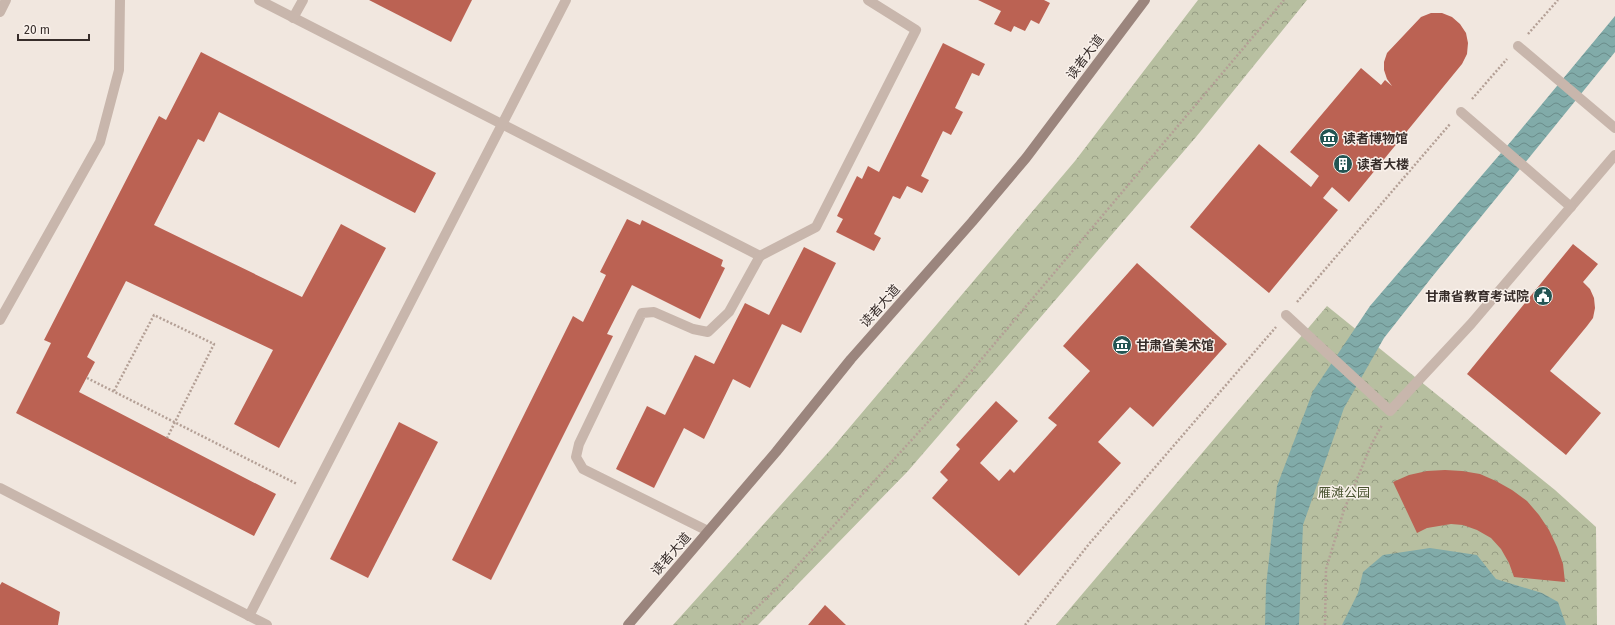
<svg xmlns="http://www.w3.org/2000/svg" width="1615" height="625" viewBox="0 0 1615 625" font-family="'Fira Sans','Noto Sans SC',sans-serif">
<defs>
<pattern id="forest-crowns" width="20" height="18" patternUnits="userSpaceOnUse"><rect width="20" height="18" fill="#b7bfa0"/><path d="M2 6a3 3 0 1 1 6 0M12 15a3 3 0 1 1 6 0" fill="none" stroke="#969c83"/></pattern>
<pattern id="water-waves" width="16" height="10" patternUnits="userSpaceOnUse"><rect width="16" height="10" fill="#81aba9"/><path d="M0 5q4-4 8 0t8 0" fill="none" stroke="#6a8c8a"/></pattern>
</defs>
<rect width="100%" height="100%" fill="#f1e7df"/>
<g fill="url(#forest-crowns)">
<path d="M 1198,0 L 1307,0 L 1196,137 L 908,471 L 758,625 L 673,625 L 833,447 L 1075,161 Z"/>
<path d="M 1327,306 L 1555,490 L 1596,527 L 1597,625 L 1056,625 Z"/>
</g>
<g fill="url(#water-waves)">
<path d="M 1615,16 L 1615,52 L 1432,277 L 1384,338 L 1344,408 L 1303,525 L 1299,625 L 1265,625 L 1266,586 L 1277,486 L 1313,391 L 1370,306 L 1513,139 Z"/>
<path d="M 1430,548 L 1477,555 L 1496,579 L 1542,593 L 1558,602 L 1566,625 L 1342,625 L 1358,593 L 1363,572 L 1383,555 Z"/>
</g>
<g fill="#bb6253">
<path d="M 369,0 L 472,0 L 451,42 Z"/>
<path d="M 978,0 L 1044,0 L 1050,3 L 1039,24 L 1031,20 L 1025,31 L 1014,26 L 1011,32 L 994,24 L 1001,11 Z"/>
<path d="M 1431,13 L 1442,13 L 1452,17 L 1460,24 L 1466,33 L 1468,43 L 1467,54 L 1462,64 L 1349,202 L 1332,187 L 1323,198 L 1338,210 L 1269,293 L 1190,227 L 1259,144 L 1311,187 L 1319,176 L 1290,152 L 1361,68 L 1381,85 L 1385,80 L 1392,86 L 1387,79 L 1384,70 L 1384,62 L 1387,53 L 1421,17 Z"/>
<path d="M 943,43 L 985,64 L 979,76 L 972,73 L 955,108 L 963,112 L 951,135 L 943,131 L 921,176 L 929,180 L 922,193 L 907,186 L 900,199 L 893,196 L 874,234 L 881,238 L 874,251 L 836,232 L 843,219 L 837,216 L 857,176 L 862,179 L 868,166 L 879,172 Z"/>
<path d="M 201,52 L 436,173 L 415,213 L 219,112 L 204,142 L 198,139 L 154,225 L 302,297 L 341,224 L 386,248 L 279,448 L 234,424 L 273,350 L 126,281 L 87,357 L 95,362 L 79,392 L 276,494 L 254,536 L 16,413 L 51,343 L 44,340 L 159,116 L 166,120 Z"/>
<path d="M 627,219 L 640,225 L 642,220 L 723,260 L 721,266 L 725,268 L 700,319 L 632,285 L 607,334 L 613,336 L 491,580 L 452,560 L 573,316 L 583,322 L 606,275 L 600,272 Z"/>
<path d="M 1573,244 L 1598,264 L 1583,282 L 1590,289 L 1594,298 L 1595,308 L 1593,318 L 1587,326 L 1550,371 L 1601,413 L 1566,455 L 1467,374 Z"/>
<path d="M 804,247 L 836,263 L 801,333 L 782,324 L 750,388 L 733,379 L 704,439 L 684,428 L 654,488 L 616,469 L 647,406 L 665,415 L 695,355 L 714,364 L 745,303 L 769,315 Z"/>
<path d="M 1137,263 L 1227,344 L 1153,427 L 1130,407 L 1098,442 L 1121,463 L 1019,576 L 932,498 L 948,480 L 940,472 L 960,449 L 956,445 L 996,401 L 1018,421 L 980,463 L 999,481 L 1010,469 L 1014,473 L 1057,425 L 1048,418 L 1090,371 L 1063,346 Z"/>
<path d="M 399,422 L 438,442 L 368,578 L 330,559 Z"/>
<path d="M 1445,470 L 1462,471 L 1480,474 L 1496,481 L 1512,490 L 1527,501 L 1539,515 L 1549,530 L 1557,547 L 1563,564 L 1565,582 L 1514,577 L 1509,563 L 1501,549 L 1491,538 L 1477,530 L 1463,525 L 1451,524 L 1427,528 L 1417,533 L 1393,482 L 1409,475 L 1427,471 Z"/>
<path d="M 2,582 L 60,612 L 58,625 L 0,625 L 0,585 Z"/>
<path d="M 825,605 L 846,625 L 808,625 Z"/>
</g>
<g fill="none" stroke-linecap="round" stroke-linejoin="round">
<g stroke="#b4a096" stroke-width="2.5" stroke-dasharray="2 2" stroke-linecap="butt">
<path d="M 1528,34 L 1558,0"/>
<path d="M 1472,99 L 1507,59"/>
<path d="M 1297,302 L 1450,124"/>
<path d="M 87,378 L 297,484"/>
<path d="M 114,391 L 154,315 L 214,344 L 167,438"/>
<path d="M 739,625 L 778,587 L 937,412 L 1284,0"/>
<path d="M 1025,625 L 1089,544 L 1276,327"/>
<path d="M 1325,625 L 1326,569 L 1344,510 L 1372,443 L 1382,425"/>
</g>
<g stroke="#c8b6ac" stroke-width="10">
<path d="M 259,0 L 760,256 L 816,227 L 916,30 L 868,0"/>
<path d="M 0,12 L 6,0"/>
<path d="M 293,18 L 303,0"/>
<path d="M 1286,315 L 1390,411 L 1471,324 L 1615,155"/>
<path d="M 0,320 L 100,142 L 119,70 L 120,0"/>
<path d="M 0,488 L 267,625"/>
<path d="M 708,531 L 583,469 L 576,457 L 579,444 L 642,313 L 654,312 L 693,329 L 708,332 L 729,312 L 760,256"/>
<path d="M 249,616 L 566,0"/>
</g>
<g stroke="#c8b6ac" stroke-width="10">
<path d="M 1518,46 L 1615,128"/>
<path d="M 1461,112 L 1571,207"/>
</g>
<path stroke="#9b857d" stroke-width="10" d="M 628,625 L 776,452 L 851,359 L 972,222 L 1026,158 L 1145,0"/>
</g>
<defs>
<g id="museum-disc" transform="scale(1)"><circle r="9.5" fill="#235553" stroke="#f9f1eb"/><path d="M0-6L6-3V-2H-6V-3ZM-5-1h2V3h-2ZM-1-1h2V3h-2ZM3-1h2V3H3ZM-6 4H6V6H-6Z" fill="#fff"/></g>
<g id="building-disc" transform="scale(1)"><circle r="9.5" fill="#235553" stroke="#f9f1eb"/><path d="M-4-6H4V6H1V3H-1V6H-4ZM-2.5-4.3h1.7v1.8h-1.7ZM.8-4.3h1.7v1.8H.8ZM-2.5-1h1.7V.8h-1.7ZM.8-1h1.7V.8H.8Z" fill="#fff"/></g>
<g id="civic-disc" transform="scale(1)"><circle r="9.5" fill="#235553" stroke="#f9f1eb"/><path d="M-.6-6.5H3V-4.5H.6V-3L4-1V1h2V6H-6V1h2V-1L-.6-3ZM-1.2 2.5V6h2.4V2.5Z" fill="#fff"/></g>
</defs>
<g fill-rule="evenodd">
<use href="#museum-disc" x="1329" y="138"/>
<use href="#building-disc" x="1343" y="164"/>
<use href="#civic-disc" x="1543" y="296"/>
<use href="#museum-disc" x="1122" y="345"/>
</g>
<g text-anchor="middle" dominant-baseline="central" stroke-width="3" stroke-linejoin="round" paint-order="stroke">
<g font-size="13" fill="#372d2a" stroke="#f9f1eb">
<text transform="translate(1085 57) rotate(-53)">读者大道</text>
<text transform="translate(880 306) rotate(-48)">读者大道</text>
<text transform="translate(671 554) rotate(-49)">读者大道</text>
</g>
<g font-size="13" font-weight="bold" fill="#372d2a" stroke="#f9f1eb" text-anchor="start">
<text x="1343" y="138">读者博物馆</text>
<text x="1357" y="164">读者大楼</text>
<text x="1529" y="296" text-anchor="end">甘肃省教育考试院</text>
<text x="1136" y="345">甘肃省美术馆</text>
</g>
<g font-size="13" fill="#495330" stroke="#f9f1eb">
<text x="1344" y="492">雁滩公园</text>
</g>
</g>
<path d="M18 34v6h71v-6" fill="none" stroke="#372d2a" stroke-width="2"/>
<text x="24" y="34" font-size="12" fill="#372d2a" stroke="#f9f1eb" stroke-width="3" paint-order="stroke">20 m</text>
</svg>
